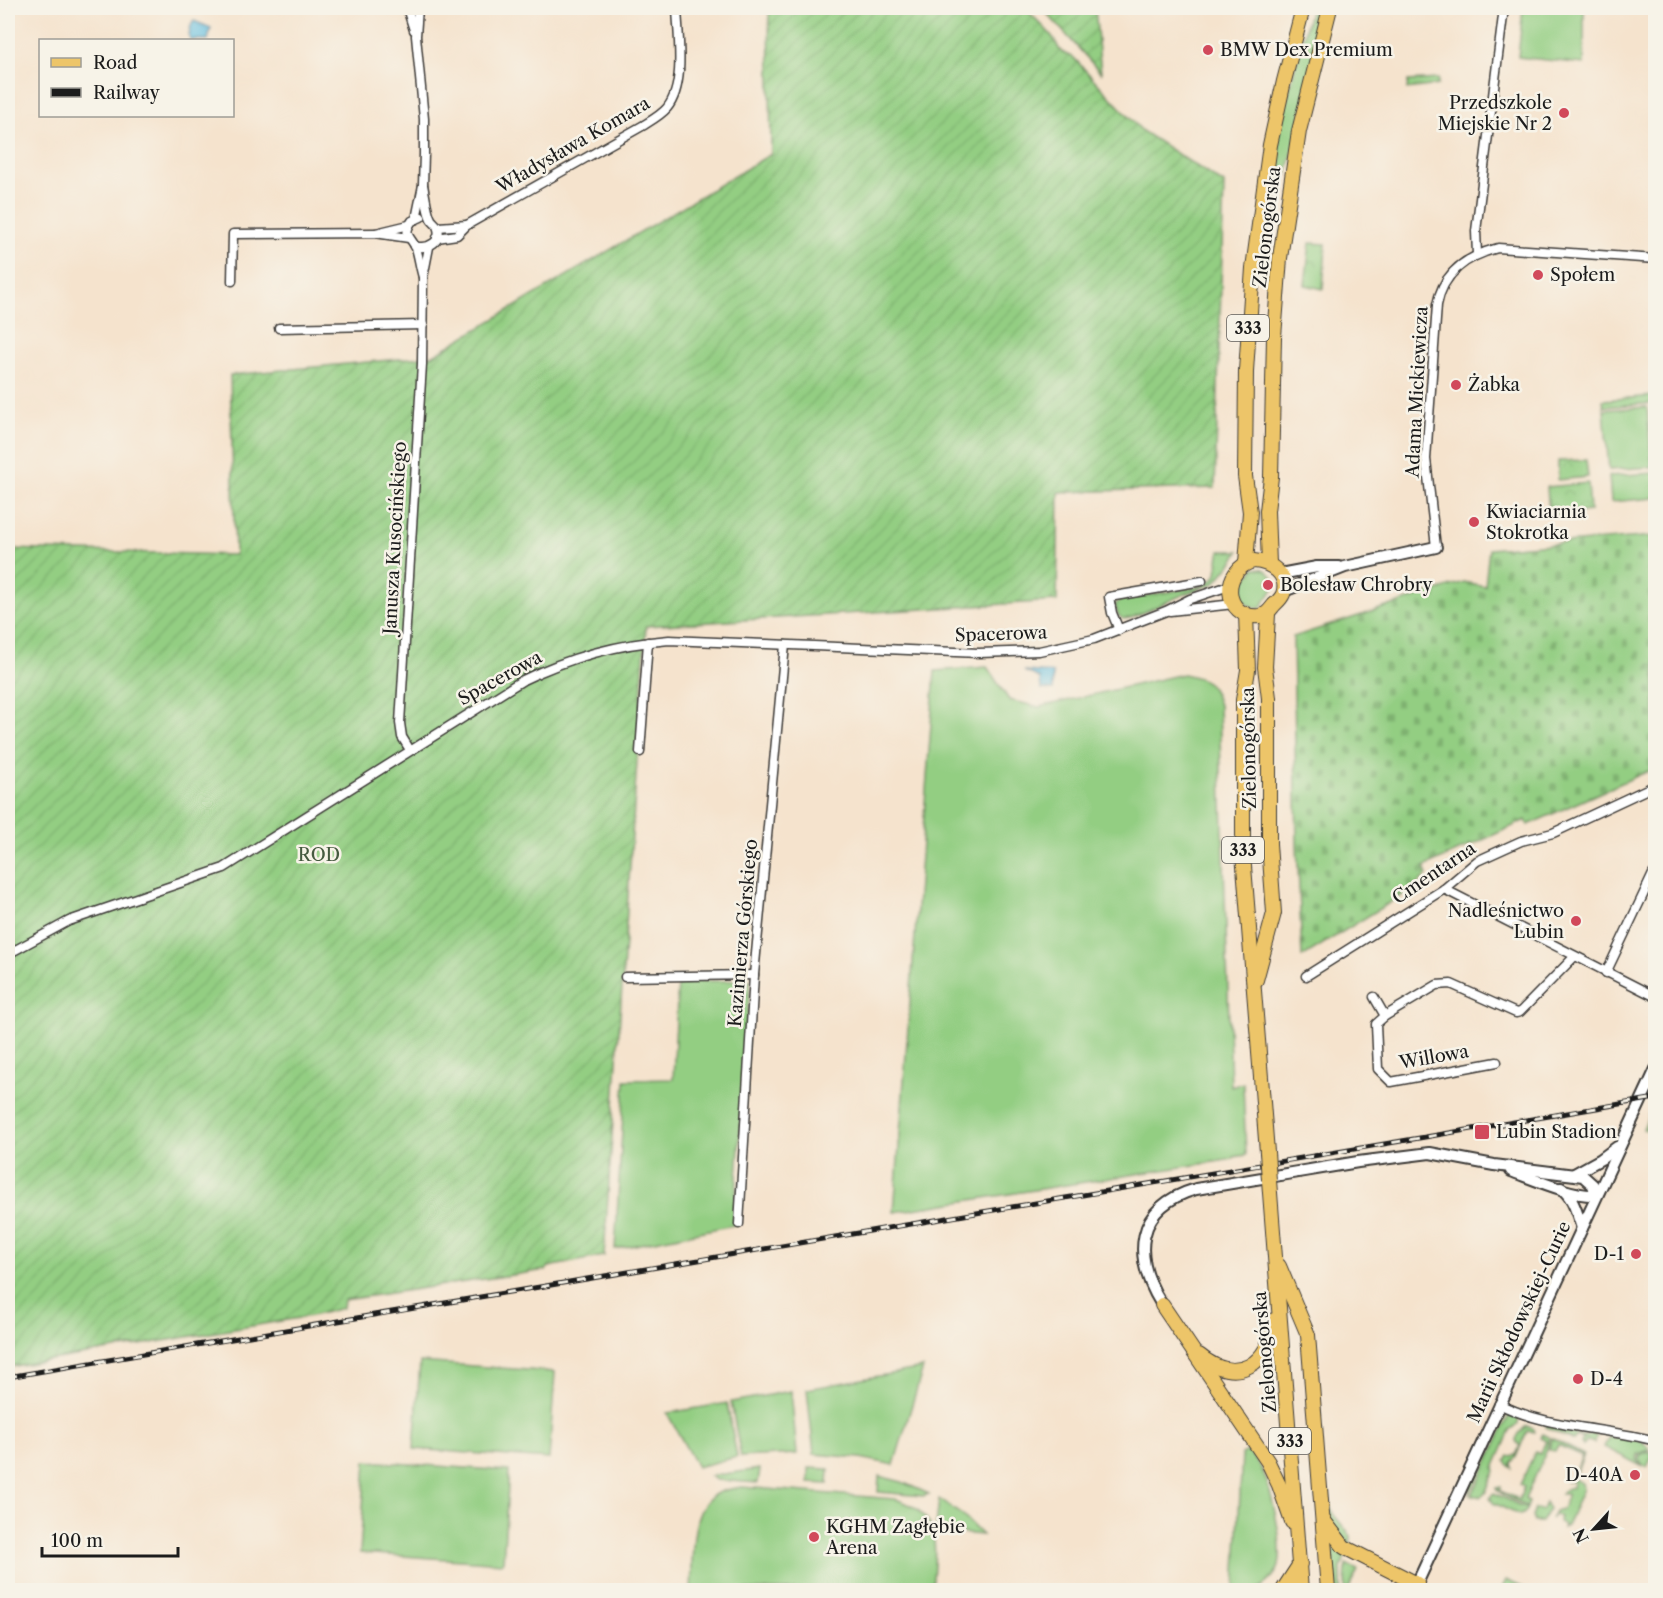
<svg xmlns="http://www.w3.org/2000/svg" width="1663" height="1598" viewBox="0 0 1663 1598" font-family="'Libre Caslon Text',serif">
<defs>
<pattern id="cemetery-stones" width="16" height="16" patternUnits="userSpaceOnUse" patternTransform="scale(1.5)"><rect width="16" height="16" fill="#93ce82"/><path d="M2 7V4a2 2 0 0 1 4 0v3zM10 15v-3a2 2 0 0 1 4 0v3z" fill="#7eb070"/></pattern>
<pattern id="park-crowns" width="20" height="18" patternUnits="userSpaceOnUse" patternTransform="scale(1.5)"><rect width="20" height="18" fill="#93ce82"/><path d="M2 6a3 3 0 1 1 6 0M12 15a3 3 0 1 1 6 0" fill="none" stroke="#7eb070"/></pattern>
<pattern id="garden-furrows" width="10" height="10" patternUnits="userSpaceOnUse" patternTransform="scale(1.5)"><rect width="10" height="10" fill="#93ce82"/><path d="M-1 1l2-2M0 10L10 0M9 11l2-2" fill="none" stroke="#7eb070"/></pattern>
<pattern id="water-ripples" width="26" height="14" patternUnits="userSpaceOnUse" patternTransform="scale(1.5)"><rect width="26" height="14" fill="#62bee0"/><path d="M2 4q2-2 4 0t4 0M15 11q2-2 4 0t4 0" fill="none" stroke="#54a3c0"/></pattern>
</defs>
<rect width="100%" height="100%" fill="#f7f3e8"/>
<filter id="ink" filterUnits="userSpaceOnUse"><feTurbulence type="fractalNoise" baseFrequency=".0167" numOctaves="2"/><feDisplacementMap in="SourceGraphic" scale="12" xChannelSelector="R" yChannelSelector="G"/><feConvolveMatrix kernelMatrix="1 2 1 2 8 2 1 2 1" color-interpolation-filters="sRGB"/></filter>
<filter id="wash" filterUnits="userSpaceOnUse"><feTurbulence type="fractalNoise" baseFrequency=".008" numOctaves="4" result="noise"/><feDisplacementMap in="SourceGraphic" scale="24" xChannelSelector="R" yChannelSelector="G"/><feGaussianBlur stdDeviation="1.35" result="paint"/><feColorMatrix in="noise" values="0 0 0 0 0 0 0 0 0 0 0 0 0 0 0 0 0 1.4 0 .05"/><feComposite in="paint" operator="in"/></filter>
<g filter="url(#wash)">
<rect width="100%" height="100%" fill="#f5e3cd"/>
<g fill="#93ce82" stroke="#58754f" stroke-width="1.5">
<path d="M 1311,8 L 1326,8 L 1287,175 L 1272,173 L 1281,120 Z"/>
<path d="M 1523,8 L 1584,8 L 1584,64 L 1518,57 Z"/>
<path d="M 1655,396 L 1655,403 L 1604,407 L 1603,400 Z"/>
<path d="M 1647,407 L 1652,467 L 1609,470 L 1604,410 Z"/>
<path d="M 1655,473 L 1655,498 L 1611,502 L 1609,476 Z"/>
<path d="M 1220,551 L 1239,551 L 1234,560 L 1215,583 L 1180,596 L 1131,618 L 1123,619 L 1118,615 L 1115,605 L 1120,600 L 1203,586 L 1203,584 C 1225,577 1214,567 1220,551 Z"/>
<path d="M 1254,568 C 1259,568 1264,568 1268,572 C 1284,585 1265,597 1261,608 C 1248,608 1234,598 1242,583 C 1246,577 1251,575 1254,568 Z"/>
<path d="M 987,667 L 1009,700 L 1039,707 L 1183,674 C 1208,679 1211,681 1219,705 L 1231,1087 L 1243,1083 L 1246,1155 L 1234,1157 L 1233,1159 L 894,1212 L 935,671 Z"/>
<path d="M 750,980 L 734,1225 L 615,1249 L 625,1080 L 673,1079 L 678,982 Z"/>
<path d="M 420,1362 L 555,1372 L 549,1459 L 414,1449 Z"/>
<path d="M 923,1368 L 894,1465 L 860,1458 L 814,1454 L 807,1389 Z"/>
<path d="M 791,1391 L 797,1454 L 741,1457 L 731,1402 Z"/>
<path d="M 727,1403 L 737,1457 L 697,1467 L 667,1413 Z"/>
<path d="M 1510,1414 L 1518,1418 C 1520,1423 1515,1427 1511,1429 L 1494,1468 L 1495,1471 L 1485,1493 L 1481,1497 L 1472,1495 Z"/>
<path d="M 1506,1415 L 1470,1493 L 1469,1484 L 1498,1421 Z"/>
<path d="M 1546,1424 L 1567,1429 L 1570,1433 L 1587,1437 L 1591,1434 L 1597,1436 L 1594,1443 L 1588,1441 L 1583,1446 L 1581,1443 L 1583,1439 L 1577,1436 L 1573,1440 L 1546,1427 Z"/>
<path d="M 1527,1426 L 1533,1429 L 1534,1433 L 1527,1431 L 1516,1457 L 1511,1463 L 1512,1468 L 1508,1465 L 1506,1461 L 1509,1456 L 1516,1455 L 1520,1446 L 1516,1442 C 1516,1436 1522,1429 1527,1426 Z"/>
<path d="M 1543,1434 L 1549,1437 L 1547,1450 L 1525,1499 L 1529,1502 L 1527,1508 C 1520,1500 1503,1498 1496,1488 L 1501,1487 L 1500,1491 L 1519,1499 L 1524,1487 L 1520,1485 L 1535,1452 L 1540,1454 L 1546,1441 L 1540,1438 Z"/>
<path d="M 1609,1437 L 1622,1437 L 1643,1441 L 1643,1444 L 1647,1446 L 1649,1450 L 1638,1454 L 1637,1460 L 1641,1466 L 1604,1447 Z"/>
<path d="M 1551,1438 L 1584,1455 L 1574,1476 L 1575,1480 L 1582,1483 L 1583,1488 L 1567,1526 L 1563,1528 L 1564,1525 L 1558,1522 L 1560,1517 L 1555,1514 L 1551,1519 L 1555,1511 L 1562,1509 L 1567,1497 L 1567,1494 L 1561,1494 L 1563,1491 L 1572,1488 L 1573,1481 L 1567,1482 L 1574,1475 L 1582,1456 L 1558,1445 L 1555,1451 L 1549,1450 Z"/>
<path d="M 1248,1451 C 1252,1456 1256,1461 1260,1466 C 1271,1486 1284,1543 1279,1566 C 1276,1576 1265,1584 1257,1590 L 1235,1590 L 1242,1454 Z"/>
<path d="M 1654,1452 L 1647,1467 L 1643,1466 L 1639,1460 L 1640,1455 L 1644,1453 Z"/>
<path d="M 366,1461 L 509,1471 L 503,1563 L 360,1553 Z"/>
<path d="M 809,1468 L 829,1469 L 828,1484 L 809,1483 Z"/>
<path d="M 760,1469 L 758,1483 L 716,1480 L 710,1476 Z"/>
<path d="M 879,1476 L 902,1482 L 929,1494 L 923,1496 L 878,1492 Z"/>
<path d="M 742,1487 L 895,1499 C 944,1513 935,1549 932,1590 L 691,1590 C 693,1565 689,1514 711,1497 C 720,1490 731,1489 742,1487 Z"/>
<path d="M 1329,1491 L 1331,1508 L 1333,1514 L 1351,1536 L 1350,1546 L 1328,1518 L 1326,1492 Z"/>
<path d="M 1494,1493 L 1527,1509 L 1523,1514 L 1519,1515 L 1493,1503 L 1490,1497 Z"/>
<path d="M 939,1499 L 962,1515 L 982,1535 L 938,1531 L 936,1526 Z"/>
<path d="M 1545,1502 L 1549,1509 L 1541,1522 L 1534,1522 L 1532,1517 L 1535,1509 L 1542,1510 Z"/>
<path d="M 1334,1547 L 1346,1553 L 1341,1568 L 1341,1590 L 1335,1590 L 1332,1548 Z"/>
<path d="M 1346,1564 L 1358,1570 L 1348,1590 L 1345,1590 Z"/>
<path d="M 1506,1580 L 1528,1590 L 1501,1590 Z"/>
</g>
<path fill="url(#cemetery-stones)" stroke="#58754f" stroke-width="1.5" d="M 1655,536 L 1655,768 L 1528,825 L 1526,820 L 1424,867 L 1427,875 L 1412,889 L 1302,957 L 1297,843 L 1293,637 L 1464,582 L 1485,586 L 1489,549 Z"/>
<g fill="url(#park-crowns)" stroke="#58754f" stroke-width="1.5">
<path d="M 1438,79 L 1438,85 L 1407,89 L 1408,81 Z"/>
<path d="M 1310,243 L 1326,244 L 1323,289 L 1305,285 Z"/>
<path d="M 1586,460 L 1588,477 L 1558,480 L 1558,461 Z"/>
<path d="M 1588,483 L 1590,511 L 1549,515 L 1547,487 Z"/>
<path d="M 1652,1107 L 1655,1107 L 1655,1132 L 1643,1129 Z"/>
</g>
<g fill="url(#garden-furrows)" stroke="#58754f" stroke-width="1.5">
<path d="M 769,8 L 1025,8 C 1033,17 1043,25 1051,35 C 1062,48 1053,50 1073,57 L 1142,131 L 1224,184 L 1215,488 L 1059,492 L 1057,601 L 646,626 L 604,1256 L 549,1267 L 546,1270 L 344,1300 L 343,1308 L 311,1316 L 8,1367 L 8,549 L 235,555 L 230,375 L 432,356 L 771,154 Z"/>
<path d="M 1042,8 L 1095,8 L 1101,73 Z"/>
</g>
<g fill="url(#water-ripples)" stroke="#3f6d7e" stroke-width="1.5">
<path d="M 194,21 L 211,28 L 208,40 L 190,40 C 188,34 190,25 194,21 Z"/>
<path d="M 1024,671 L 1053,673 L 1053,690 L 1041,689 L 1040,678 Z"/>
</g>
</g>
<g filter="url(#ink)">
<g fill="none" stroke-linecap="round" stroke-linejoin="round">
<g stroke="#3d3a37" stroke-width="11">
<g id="minor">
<path d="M 407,8 L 414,30"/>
<path d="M 421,217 L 412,221 C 402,235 411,237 416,248 C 419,257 420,268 423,277"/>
<path d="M 416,219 L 423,185 L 424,154 L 424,119 L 416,36 L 418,8"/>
<path d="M 438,227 L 467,225"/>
<path d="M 376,233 L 409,225"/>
<path d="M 437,238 L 457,235 L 467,225 L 644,125 C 652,120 661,115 667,108 C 686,85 678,36 677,8"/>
<path d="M 415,246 C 428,250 444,241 437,226 C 435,223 432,221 431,219 C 427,212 425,194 423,185"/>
<path d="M 1477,254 L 1476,231 L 1504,8"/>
<path d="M 232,281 L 233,234 L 375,233 L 409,238"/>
<path d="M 279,328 L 423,325"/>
<path d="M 1436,547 L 1426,459 L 1437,305 C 1443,272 1467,256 1498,248 L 1656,259"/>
<path d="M 1170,611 L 1234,604"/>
<path d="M 1119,630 L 1112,613 L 1109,597 L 1202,581"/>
<path d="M 410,750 L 402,737 L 400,723 L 422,364 L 423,278 L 429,247"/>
<path d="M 640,752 L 648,642"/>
<path d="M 1444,889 L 1656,997"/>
<path d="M 8,954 L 69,921 L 224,868 L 523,680 C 570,657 617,644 669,640 L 979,653 L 1039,651 L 1094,639 L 1166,611 L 1190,599 L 1229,586"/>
<path d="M 1606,973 L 1653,874"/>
<path d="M 1306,976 L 1444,889 L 1477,861 L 1521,841 L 1553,833 L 1656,785"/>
<path d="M 625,977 L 754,975"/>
<path d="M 1374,997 L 1385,1016"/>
<path d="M 1497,1062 L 1391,1082 L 1378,1069 L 1376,1024 L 1385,1016 L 1437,985 L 1451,984 L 1516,1013 L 1520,1012 L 1574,957"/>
<path d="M 739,1224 L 754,975 L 785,645"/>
<path d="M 1499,1404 C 1549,1429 1603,1427 1656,1441"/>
</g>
</g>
<g stroke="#3d3a37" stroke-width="14">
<g id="tertiary">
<path d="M 1280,574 L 1317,567 L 1339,567"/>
<path d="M 1284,591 L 1345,567 L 1436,547"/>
<path d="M 1511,1171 C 1533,1179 1574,1197 1596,1195"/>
<path d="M 1574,1174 L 1601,1159 L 1617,1147"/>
<path d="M 1561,1188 C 1574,1198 1577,1214 1582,1228"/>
<path d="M 1162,1305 C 1132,1257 1134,1207 1196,1189 L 1358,1162 L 1430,1153 L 1494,1165 L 1583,1176 L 1593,1185 L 1596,1195"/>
<path d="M 1414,1590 L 1656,1069"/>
</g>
</g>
<g stroke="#3d3a37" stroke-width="16">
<g id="primary">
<path d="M 1254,561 C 1270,562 1290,575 1283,594 C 1281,599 1277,602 1274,605 C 1269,611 1267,615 1259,616 C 1223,619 1220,569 1254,561 Z"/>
<path d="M 1246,563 L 1250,512 L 1245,476 L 1246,371 L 1253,268 L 1270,145 L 1284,81 L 1303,8"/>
<path d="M 1269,564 L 1267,511 L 1271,477 L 1274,337 L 1280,258 L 1299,131 L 1330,8"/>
<path d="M 1246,614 L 1248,670 L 1243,700 L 1243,854 L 1267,1152"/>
<path d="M 1256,980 L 1274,913 L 1269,844 L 1269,698 L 1265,667 L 1268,614"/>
<path d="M 1269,1180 L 1301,1590"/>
<path d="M 1279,1266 L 1308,1335 L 1328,1590"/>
<path d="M 1162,1305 L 1268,1462 L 1279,1485 L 1292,1522"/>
<path d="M 1199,1355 C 1236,1386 1270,1365 1274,1320"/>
<path d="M 1324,1521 L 1344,1547 L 1417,1584"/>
<path d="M 1283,1590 L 1300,1564"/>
</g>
</g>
<use href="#minor" stroke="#fff" stroke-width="8"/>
<use href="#tertiary" stroke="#fff" stroke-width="10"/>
<use href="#primary" stroke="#edc569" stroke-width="14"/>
<g stroke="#1c1c1c" stroke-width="5">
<path id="rail" d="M 8,1377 L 1656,1098"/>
</g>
<use href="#rail" stroke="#f7f3e8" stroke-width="3" stroke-dasharray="9" stroke-linecap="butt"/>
<g stroke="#3d3a37" stroke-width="16" stroke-linecap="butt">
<path id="primary-bridge" d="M 1267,1152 L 1269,1180"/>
</g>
<use href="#primary-bridge" stroke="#edc569" stroke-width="14"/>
</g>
</g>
<g fill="#d1495b" stroke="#f7f3e8" stroke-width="2">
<circle cx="1208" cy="50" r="6"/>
<circle cx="1564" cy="113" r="6"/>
<circle cx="1538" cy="275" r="6"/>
<circle cx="1456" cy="385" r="6"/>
<circle cx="1474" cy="522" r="6"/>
<circle cx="1268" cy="585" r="6"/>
<circle cx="1576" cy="921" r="6"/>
<rect x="1474" y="1124" width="16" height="16" rx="3"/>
<circle cx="1636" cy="1254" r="6"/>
<circle cx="1578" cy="1379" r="6"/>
<circle cx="1635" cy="1475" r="6"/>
<circle cx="814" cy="1537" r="6"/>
</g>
<g text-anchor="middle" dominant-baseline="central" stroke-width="5" stroke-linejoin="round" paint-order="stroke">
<g fill="#f7f3e8" stroke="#5e5c59" stroke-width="1.5">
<rect x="1227" y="315" width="42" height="26" rx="4.5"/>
<rect x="1222" y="837" width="42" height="26" rx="4.5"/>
<rect x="1269" y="1428" width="42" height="26" rx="4.5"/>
</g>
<g font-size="16" font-weight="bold" fill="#1c1c1c">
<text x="1248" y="328">333</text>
<text x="1243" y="850">333</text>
<text x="1290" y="1441">333</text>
</g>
<g font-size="18" fill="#1c1c1c" stroke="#f7f3e8" text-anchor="start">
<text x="1220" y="50">BMW Dex Premium</text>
<text x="1552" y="103" text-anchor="end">Przedszkole<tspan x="1552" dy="21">Miejskie Nr 2</tspan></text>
<text x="1550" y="275">Społem</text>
<text x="1468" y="385">Żabka</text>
<text x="1486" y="512">Kwiaciarnia<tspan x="1486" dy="21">Stokrotka</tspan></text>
<text x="1280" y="585">Bolesław Chrobry</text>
<text x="1564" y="911" text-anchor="end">Nadleśnictwo<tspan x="1564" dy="21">Lubin</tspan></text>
<text x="1496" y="1132">Lubin Stadion</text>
<text x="1624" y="1254" text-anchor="end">D-1</text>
<text x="1590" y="1379">D-4</text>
<text x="1623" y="1475" text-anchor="end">D-40A</text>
<text x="826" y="1527">KGHM Zagłębie<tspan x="826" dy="21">Arena</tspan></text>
</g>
<g font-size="18" fill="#1c1c1c" stroke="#f7f3e8">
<text transform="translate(573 145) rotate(-30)">Władysława Komara</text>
<text transform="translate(1267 227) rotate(-83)">Zielonogórska</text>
<text transform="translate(1417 392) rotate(-87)">Adama Mickiewicza</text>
<text transform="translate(395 538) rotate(-87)">Janusza Kusocińskiego</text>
<text transform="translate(1001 634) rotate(-2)">Spacerowa</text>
<text transform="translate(500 678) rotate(-29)">Spacerowa</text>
<text transform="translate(1249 748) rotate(-91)">Zielonogórska</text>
<text transform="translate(1434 873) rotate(-34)">Cmentarna</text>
<text transform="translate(743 933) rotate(-85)">Kazimierza Górskiego</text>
<text transform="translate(1434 1057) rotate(-10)">Willowa</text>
<text transform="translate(1519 1322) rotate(-65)">Marii Skłodowskiej-Curie</text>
<text transform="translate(1265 1352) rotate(-95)">Zielonogórska</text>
</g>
<g font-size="18" fill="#465a40" stroke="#f7f3e8">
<text x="319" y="855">ROD</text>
</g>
</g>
<rect width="1663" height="1598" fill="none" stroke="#f7f3e8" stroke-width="30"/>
<rect x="39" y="39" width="195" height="78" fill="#f7f3e8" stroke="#9f9d96" stroke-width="1.5"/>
<rect x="51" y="58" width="30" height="9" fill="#edc569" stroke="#9f9d96" stroke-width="1.5"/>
<text x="93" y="69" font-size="18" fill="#1c1c1c">Road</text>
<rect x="51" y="88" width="30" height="9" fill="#1c1c1c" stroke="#9f9d96" stroke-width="1.5"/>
<text x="93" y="99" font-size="18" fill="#1c1c1c">Railway</text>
<g transform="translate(1594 1529) rotate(243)" stroke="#f7f3e8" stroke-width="4.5" paint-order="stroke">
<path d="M0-4.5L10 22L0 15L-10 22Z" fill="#1c1c1c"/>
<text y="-9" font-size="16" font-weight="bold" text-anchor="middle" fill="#1c1c1c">N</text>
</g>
<path d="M42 1547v9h136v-9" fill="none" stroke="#1c1c1c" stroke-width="3"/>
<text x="51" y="1547" font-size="18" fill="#1c1c1c" stroke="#f7f3e8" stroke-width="4.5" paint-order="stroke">100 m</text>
</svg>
